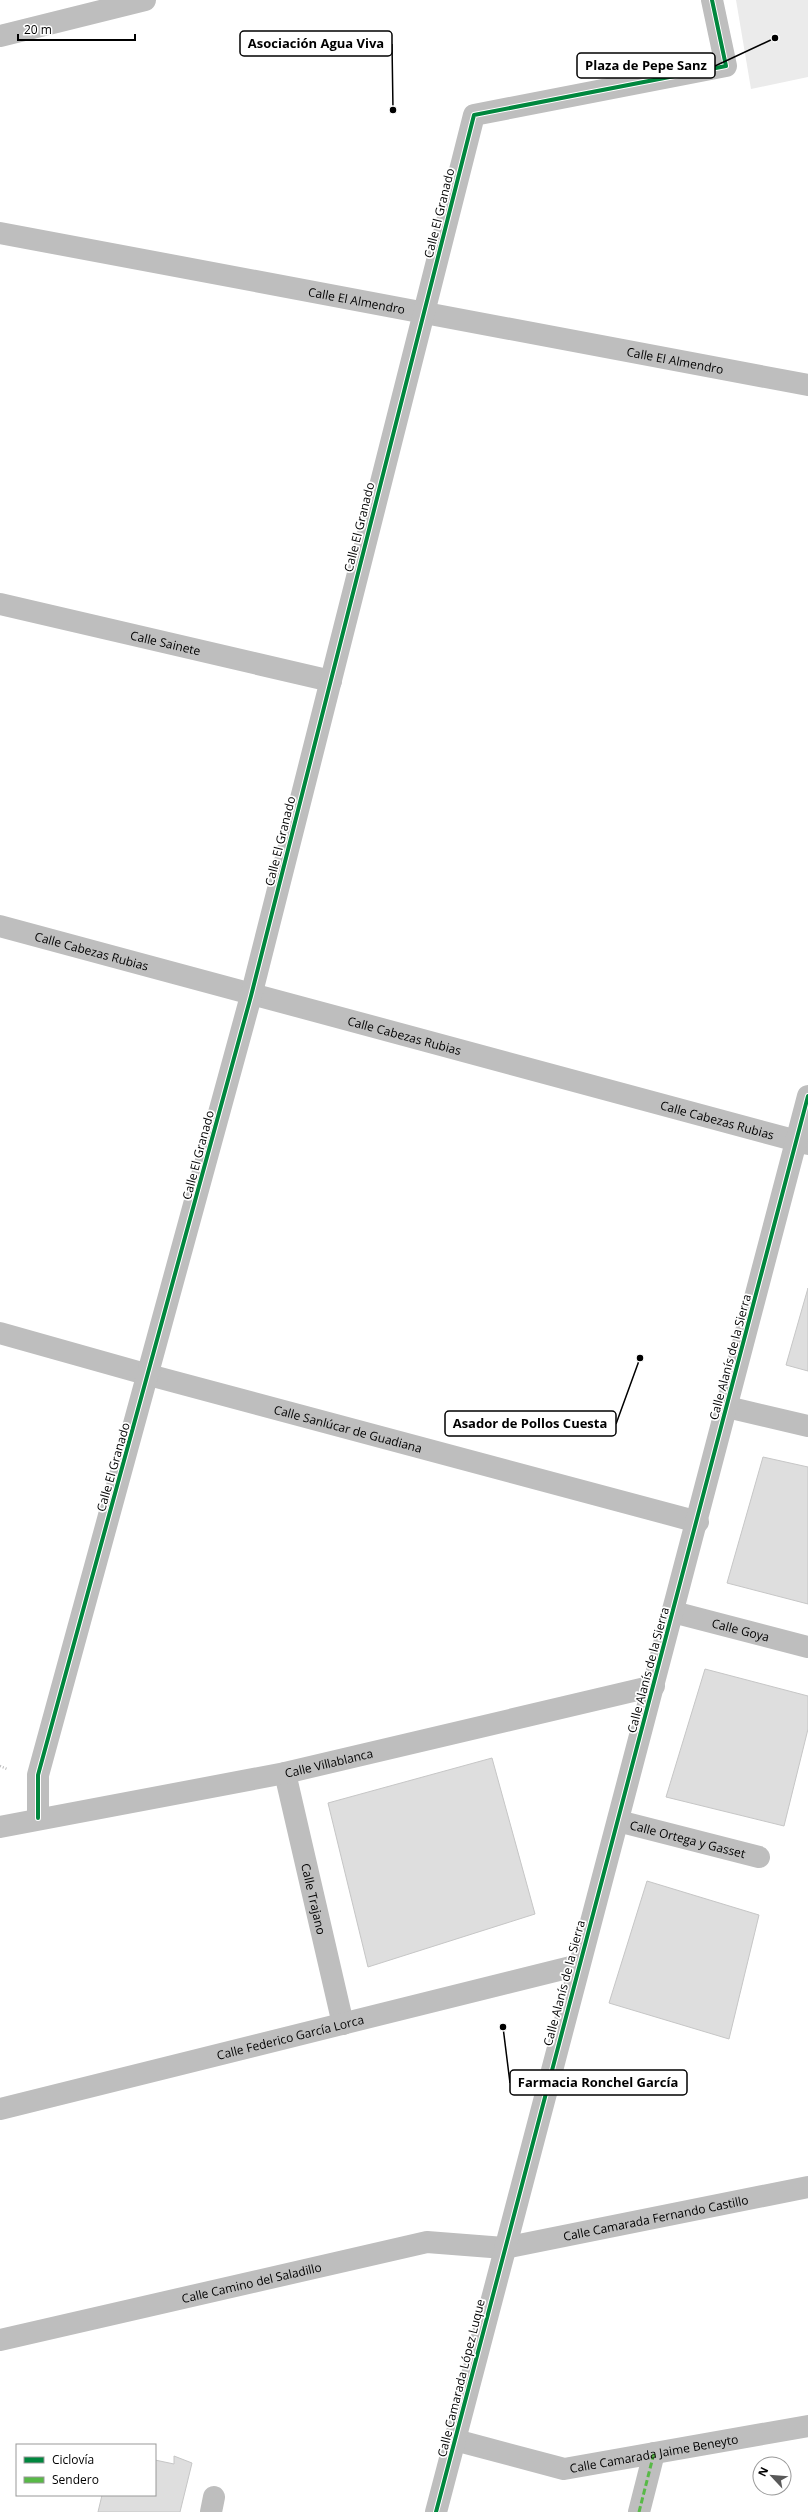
<svg xmlns="http://www.w3.org/2000/svg" width="808" height="2512" viewBox="0 0 808 2512" font-family="'Open Sans',sans-serif">
<rect width="100%" height="100%" fill="#fff"/>
<path fill="#ebebeb" d="M 736,0 L 808,0 L 808,77 L 751,89 Z"/>
<g fill="#dedede" stroke="#c6c6c6">
<path d="M 808,1288 L 808,1371 L 786,1365 Z"/>
<path d="M 763,1457 L 808,1467 L 808,1604 L 727,1583 Z"/>
<path d="M 705,1669 L 808,1696 L 808,1729 L 784,1826 L 666,1797 Z"/>
<path d="M 492,1758 L 535,1914 L 368,1967 L 328,1803 Z"/>
<path d="M 647,1881 L 759,1915 L 729,2039 L 609,2003 Z"/>
<path d="M 174,2456 L 192,2463 L 180,2512 L 98,2512 L 102,2495 L 155,2495 L 155,2460 L 174,2464 Z"/>
</g>
<g fill="none" stroke-linecap="round" stroke-linejoin="round">
<path stroke="#b9b9b9" stroke-width="2.5" stroke-dasharray="1 2" stroke-linecap="butt" d="M 0,1766 L 7,1769"/>
<g stroke="#bebebe" stroke-width="22">
<path d="M 0,36 L 145,0"/>
<path id="s1" d="M 0,233 L 808,385"/>
<path id="s2" d="M 0,604 L 331,681"/>
<path id="s3" d="M 0,926 L 808,1144"/>
<path id="s4" d="M 0,1333 L 149,1375 L 698,1522"/>
<path d="M 727,1407 L 808,1426"/>
<path id="s5" d="M 673,1612 L 808,1647"/>
<path id="s6" d="M 285,1773 L 343,2024"/>
<path d="M 38,1818 L 38,1775 L 251,996 L 474,115 L 726,66 L 712,0"/>
<path id="s7" d="M 618,1821 L 759,1857"/>
<path id="s8" d="M 0,1827 L 285,1773 L 654,1686"/>
<path id="s9" d="M 0,2109 L 579,1965"/>
<path id="s10" d="M 0,2340 L 427,2242 L 504,2248 L 808,2187"/>
<path id="s11" d="M 455,2440 L 564,2469 L 808,2426"/>
<path d="M 211,2512 L 214,2497"/>
<path d="M 436,2512 L 808,1096"/>
<path d="M 639,2512 L 654,2453"/>
</g>
<path stroke="#58b947" stroke-width="3" stroke-dasharray="6 3" stroke-linecap="butt" d="M 639,2512 L 654,2453"/>
<g stroke="#fff" stroke-width="6">
<g id="cycleway">
<path d="M 38,1818 L 38,1775 L 251,996 L 474,115 L 726,66 L 712,0"/>
<path d="M 436,2512 L 808,1096"/>
</g>
</g>
<use href="#cycleway" stroke="#00873e" stroke-width="4"/>
</g>
<g text-anchor="middle" dominant-baseline="central" stroke-width="3.5" stroke-linejoin="round" paint-order="stroke">
<g font-size="12" fill="#000" stroke="#fff">
<text transform="translate(439 213) rotate(-76)">Calle El Granado</text>
<text stroke="none"><textPath href="#s1" startOffset="363">Calle El Almendro</textPath></text>
<text stroke="none"><textPath href="#s1" startOffset="687">Calle El Almendro</textPath></text>
<text transform="translate(359 527) rotate(-76)">Calle El Granado</text>
<text stroke="none"><textPath href="#s2" startOffset="170">Calle Sainete</textPath></text>
<text transform="translate(280 841) rotate(-76)">Calle El Granado</text>
<text stroke="none"><textPath href="#s3" startOffset="95">Calle Cabezas Rubias</textPath></text>
<text stroke="none"><textPath href="#s3" startOffset="419">Calle Cabezas Rubias</textPath></text>
<text stroke="none"><textPath href="#s3" startOffset="743">Calle Cabezas Rubias</textPath></text>
<text transform="translate(198 1155) rotate(-75)">Calle El Granado</text>
<text transform="translate(730 1357) rotate(-75)">Calle Alanís de la Sierra</text>
<text stroke="none"><textPath href="#s4" startOffset="361">Calle Sanlúcar de Guadiana</textPath></text>
<text transform="translate(113 1467) rotate(-74)">Calle El Granado</text>
<text stroke="none"><textPath href="#s5" startOffset="70">Calle Goya</textPath></text>
<text transform="translate(648 1670) rotate(-75)">Calle Alanís de la Sierra</text>
<text stroke="none"><textPath href="#s8" startOffset="335">Calle Villablanca</textPath></text>
<text stroke="none"><textPath href="#s7" startOffset="72">Calle Ortega y Gasset</textPath></text>
<text stroke="none"><textPath href="#s6" startOffset="129">Calle Trajano</textPath></text>
<text transform="translate(564 1983) rotate(-75)">Calle Alanís de la Sierra</text>
<text stroke="none"><textPath href="#s9" startOffset="299">Calle Federico García Lorca</textPath></text>
<text stroke="none"><textPath href="#s10" startOffset="670">Calle Camarada Fernando Castillo</textPath></text>
<text stroke="none"><textPath href="#s10" startOffset="258">Calle Camino del Saladillo</textPath></text>
<text transform="translate(461 2378) rotate(-76)">Calle Camarada López Luque</text>
<text stroke="none"><textPath href="#s11" startOffset="204">Calle Camarada Jaime Beneyto</textPath></text>
</g>
</g>
<path fill="none" stroke="#000" stroke-width="1.5" d="M393 110L392 44M775 38L715 66M640 1358L616 1424M503 2027L510 2083"/>
<g fill="#000" stroke="#fff" stroke-width="1.5">
<circle cx="393" cy="110" r="4"/>
<circle cx="775" cy="38" r="4"/>
<circle cx="640" cy="1358" r="4"/>
<circle cx="503" cy="2027" r="4"/>
</g>
<g fill="#fff" stroke="#000" stroke-width="1.5">
<rect x="240" y="31" width="152" height="25" rx="4"/>
<rect x="577" y="53" width="138" height="25" rx="4"/>
<rect x="445" y="1411" width="171" height="25" rx="4"/>
<rect x="510" y="2070" width="177" height="25" rx="4"/>
</g>
<g font-size="13" text-anchor="middle" font-weight="bold" fill="#000">
<text x="316" y="48">Asociación Agua Viva</text>
<text x="646" y="70">Plaza de Pepe Sanz</text>
<text x="530" y="1428">Asador de Pollos Cuesta</text>
<text x="598" y="2087">Farmacia Ronchel García</text>
</g>
<rect x="16" y="2444" width="140" height="52" fill="#ffffff" stroke="#999999"/>
<rect x="24" y="2457" width="20" height="6" fill="#00873e" stroke="#999999"/>
<text x="52" y="2464" font-size="12" fill="#000000">Ciclovía</text>
<rect x="24" y="2477" width="20" height="6" fill="#58b947" stroke="#999999"/>
<text x="52" y="2484" font-size="12" fill="#000000">Sendero</text>
<g transform="translate(772 2476) rotate(296)"><circle r="19" fill="#ffffff" stroke="#999999"/>
<path d="M0-3L7 15L0 10L-7 15Z" fill="#595959"/>
<text y="-6" font-size="11" font-weight="bold" text-anchor="middle" fill="#000000">N</text>
</g>
<path d="M18 34v6h117v-6" fill="none" stroke="#000000" stroke-width="2"/>
<text x="24" y="34" font-size="12" fill="#000000" stroke="#ffffff" stroke-width="3" paint-order="stroke">20 m</text>
</svg>
